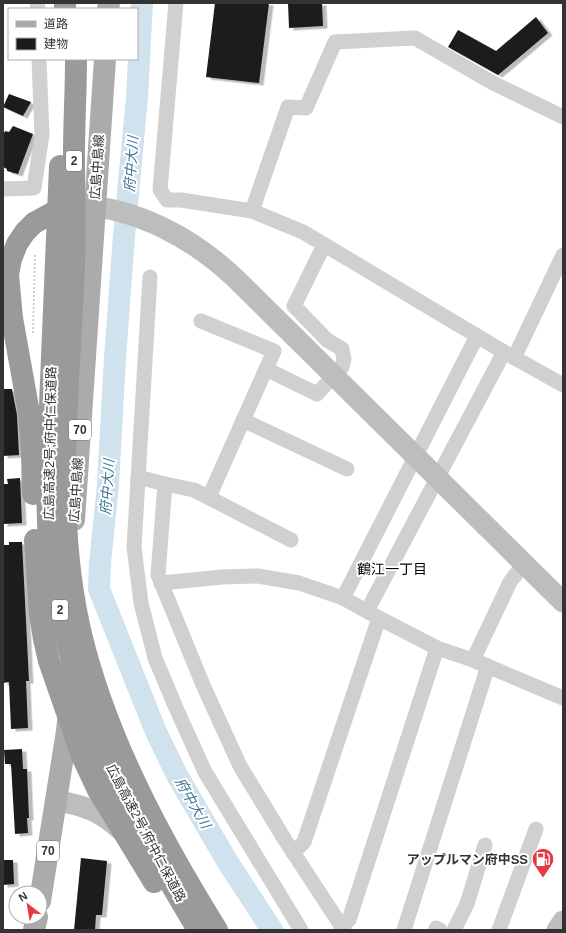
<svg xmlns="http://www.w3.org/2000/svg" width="566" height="933" viewBox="0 0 566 933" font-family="Helvetica,'Noto Sans JP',sans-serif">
<defs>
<filter id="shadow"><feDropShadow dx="4.5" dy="2.5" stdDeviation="0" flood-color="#0004"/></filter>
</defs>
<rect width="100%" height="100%" fill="#fff"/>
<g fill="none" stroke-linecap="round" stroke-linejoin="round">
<path stroke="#cfe2ee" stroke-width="22" d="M 142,3 L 137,97 L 124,236 L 115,358 L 108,485 L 100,563 L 99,589 L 156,732 L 178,777 L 227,861 L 272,930"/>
</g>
<g fill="#1a1a1a" filter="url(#shadow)">
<path d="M 215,3 L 269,3 L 259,83 L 206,77 Z"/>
<path d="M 288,3 L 322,3 L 323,26 L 289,28 Z"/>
<path d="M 536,17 L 548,33 L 498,75 L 448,47 L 458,30 L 496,51 Z"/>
<path d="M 9,94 L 31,102 L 23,116 L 3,107 Z"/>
<path d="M 13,126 L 33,134 L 18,174 L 7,171 L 7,169 L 3,167 L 3,136 L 5,131 L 9,132 Z"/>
<path d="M 3,389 L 12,389 L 17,415 L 19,455 L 3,456 Z"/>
<path d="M 20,478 L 22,523 L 3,524 L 3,484 L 8,484 L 7,479 Z"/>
<path d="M 9,542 L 22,542 L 29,681 L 26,681 L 28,728 L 11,729 L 9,682 L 3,683 L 3,545 L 9,545 Z"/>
<path d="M 22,749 L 23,769 L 27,769 L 29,818 L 27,818 L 28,833 L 15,834 L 11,764 L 5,764 L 4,750 Z"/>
<path d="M 81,858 L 107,861 L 102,915 L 96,915 L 95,930 L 74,930 Z"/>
<path d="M 3,860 L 13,860 L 14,884 L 3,885 Z"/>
</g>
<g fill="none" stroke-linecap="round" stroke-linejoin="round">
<path stroke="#cdcdcd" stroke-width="2" stroke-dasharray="2 2" stroke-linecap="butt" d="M 33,333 L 35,255"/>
<g stroke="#d0d0d0" stroke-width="15">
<path d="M 37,3 L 38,9"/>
<path d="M 176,3 L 160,190 L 167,200 L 181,200 L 252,211 L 303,232 L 504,352 L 563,385"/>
<path d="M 3,189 L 34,188 L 42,135 L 39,59"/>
<path d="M 252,211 L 288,107 L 306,108 L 335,42 L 415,38 L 493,83 L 563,117"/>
<path d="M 150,277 L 134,547 L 141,603 L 155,658 L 176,708 L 205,772 L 301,930"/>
<path d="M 201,321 L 274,351 L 209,497"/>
<path d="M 514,358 L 563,255"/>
<path d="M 266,369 L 317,394 L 342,367 L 344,359 L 342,349 L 327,340 L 294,306 L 324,245"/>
<path d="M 243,420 L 347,469"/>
<path d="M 138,477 L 165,484 L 158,575 L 203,685 L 240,766 L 285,840 L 344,930"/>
<path d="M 165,484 L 194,490 L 291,540"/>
<path d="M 161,583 L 222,577 L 258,576 L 299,583 L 343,598 L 379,618 L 437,648 L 473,660 L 563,698"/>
<path d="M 343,598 L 477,336"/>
<path d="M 367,611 L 504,352"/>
<path d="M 473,660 L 510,582 L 524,564"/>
<path d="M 293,853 L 304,842 L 379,618"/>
<path d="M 341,926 L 349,920 L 437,648"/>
<path d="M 436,928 L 440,930"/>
<path d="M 404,930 L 488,666"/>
<path d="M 454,930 L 467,904 L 485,845"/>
<path d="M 499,930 L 536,829"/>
</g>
<g stroke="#bdbdbd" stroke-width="21">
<path d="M 78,205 C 137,208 193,238 236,279 L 563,602"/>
<path d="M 56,801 C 85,805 101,812 123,832"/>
<path d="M 557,930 L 563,921"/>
</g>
<g stroke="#ababab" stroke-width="22">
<path d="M 108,9 L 109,3"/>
<path d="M 74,520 L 105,59"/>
<path d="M 40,901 L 67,731 L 69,712"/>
<path d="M 34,930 L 37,917"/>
</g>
<g stroke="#9a9a9a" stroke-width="22">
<path d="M 65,9 L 65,3"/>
<path d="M 76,59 C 76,91 74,123 74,154 C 74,191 75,227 74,263 C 70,388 52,510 81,634 C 106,738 161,840 217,930"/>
<path d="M 60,166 L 47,477 C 48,505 47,534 51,562 C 60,620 74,677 95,731 C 122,801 160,866 198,930"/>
<path d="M 33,494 L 32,452 L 29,413 L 12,318 L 8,275 L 11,259 L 17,244 L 25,232 L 34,223 L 69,204"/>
<path d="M 35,540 L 40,614 L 44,639 L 49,661 L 82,756 L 98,790 L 154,882"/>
</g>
</g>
<defs>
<g id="fuel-pin" transform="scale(1.15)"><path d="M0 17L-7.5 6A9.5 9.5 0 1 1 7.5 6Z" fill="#e63946" stroke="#fff"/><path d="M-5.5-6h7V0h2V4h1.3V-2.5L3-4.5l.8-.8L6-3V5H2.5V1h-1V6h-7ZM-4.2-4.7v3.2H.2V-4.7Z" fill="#fff"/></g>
</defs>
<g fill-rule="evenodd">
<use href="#fuel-pin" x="543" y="859"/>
</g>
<g text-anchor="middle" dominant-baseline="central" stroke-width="4" stroke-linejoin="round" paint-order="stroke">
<g fill="#fff" stroke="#707070" stroke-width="1">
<rect x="66" y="151" width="16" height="20" rx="3"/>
<rect x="69" y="420" width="22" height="20" rx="3"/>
<rect x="52" y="600" width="16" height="20" rx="3"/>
<rect x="37" y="841" width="22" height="20" rx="3"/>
</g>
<g font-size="12" font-weight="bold" fill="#333">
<text x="74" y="161">2</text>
<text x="80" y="430">70</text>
<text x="60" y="610">2</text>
<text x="48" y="851">70</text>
</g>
<g font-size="13" fill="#333" stroke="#fff">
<text transform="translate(97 167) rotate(-86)">広島中島線</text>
<text transform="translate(50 443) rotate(-89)">広島高速2号;府中仁保道路</text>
<text transform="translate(76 490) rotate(-86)">広島中島線</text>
<text transform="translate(146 833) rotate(62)">広島高速2号;府中仁保道路</text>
</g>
<g font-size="13" font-weight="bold" fill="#333" stroke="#fff" text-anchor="end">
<text x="528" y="859">アップルマン府中SS</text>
</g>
<g font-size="14" font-style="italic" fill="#3f7597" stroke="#fff">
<text transform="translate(131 164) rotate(-86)">府中大川</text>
<text transform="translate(107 487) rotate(-86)">府中大川</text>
<text transform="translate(193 803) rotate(60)">府中大川</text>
</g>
<g font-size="14" fill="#000" stroke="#fff">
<text x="392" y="569">鶴江一丁目</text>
</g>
</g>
<rect width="566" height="933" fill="none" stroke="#333333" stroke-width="8"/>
<rect x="8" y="8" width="130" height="52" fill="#ffffff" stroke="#adadad"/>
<rect x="16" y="21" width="20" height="6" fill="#ababab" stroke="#adadad"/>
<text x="44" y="28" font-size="12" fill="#333333">道路</text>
<rect x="16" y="38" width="20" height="12" fill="#1a1a1a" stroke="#adadad"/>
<text x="44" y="48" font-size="12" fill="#333333">建物</text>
<g transform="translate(28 905) rotate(329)"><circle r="19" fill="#ffffff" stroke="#adadad"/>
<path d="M0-3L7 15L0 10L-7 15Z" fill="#e63946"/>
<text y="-6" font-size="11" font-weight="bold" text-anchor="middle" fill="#333333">N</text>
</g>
</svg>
